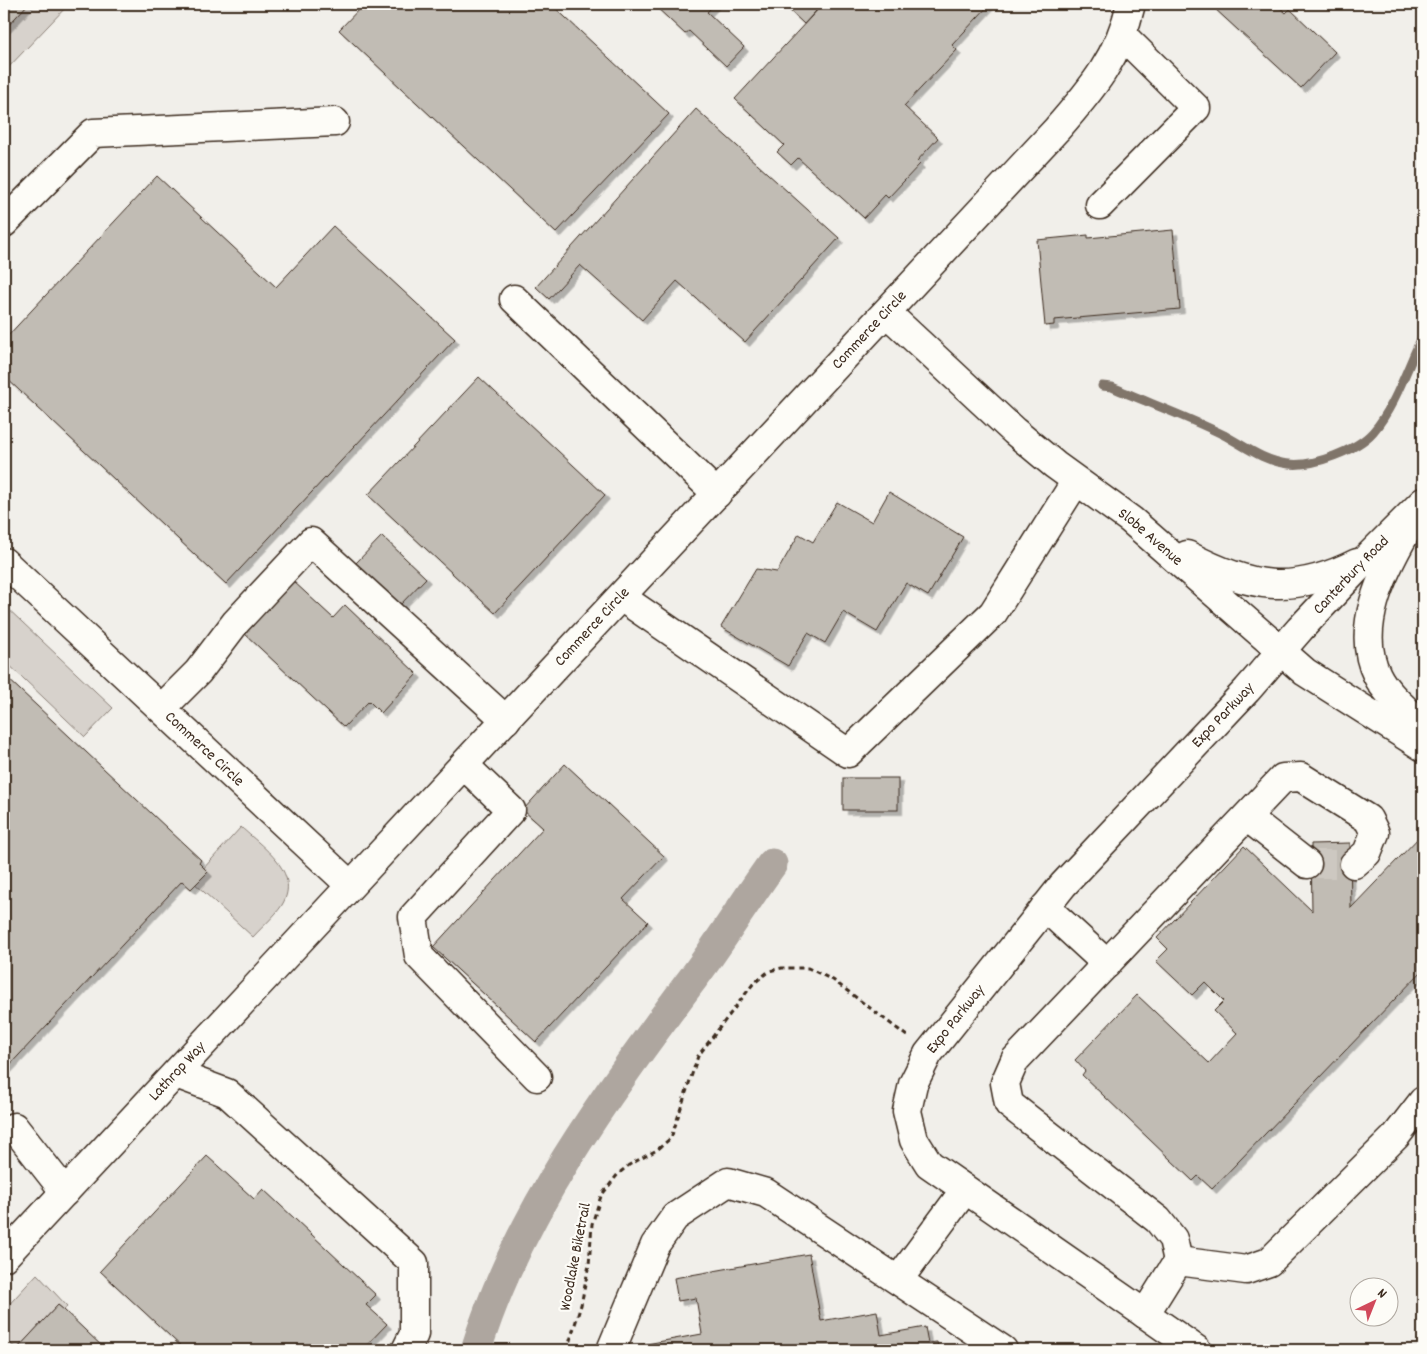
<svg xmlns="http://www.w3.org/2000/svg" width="1427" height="1354" viewBox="0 0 1427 1354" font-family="Dekko,sans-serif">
<defs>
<filter id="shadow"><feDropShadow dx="4.5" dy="4.5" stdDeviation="0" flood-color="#0004"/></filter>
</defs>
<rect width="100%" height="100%" fill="#f1efea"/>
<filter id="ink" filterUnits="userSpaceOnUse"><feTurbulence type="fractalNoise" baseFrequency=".02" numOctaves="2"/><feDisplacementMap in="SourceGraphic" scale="10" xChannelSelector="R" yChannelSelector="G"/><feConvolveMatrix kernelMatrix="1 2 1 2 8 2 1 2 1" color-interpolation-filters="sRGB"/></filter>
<g filter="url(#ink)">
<g fill="#d7d2cc" stroke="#897e75">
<path d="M 28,4 L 69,4 L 4,72 L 4,30 Z"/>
<path d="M 4,605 L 113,708 L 85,737 L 4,660 Z"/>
<path d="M 241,827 C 262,847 302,872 282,905 C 275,916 263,926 253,937 L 192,881 Z"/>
<path d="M 37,1274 L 67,1306 L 64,1310 L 58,1305 L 17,1349 L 11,1344 L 4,1350 L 4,1310 Z"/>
</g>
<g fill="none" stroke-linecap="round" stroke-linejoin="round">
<path stroke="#80746b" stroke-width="9" d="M 1102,386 L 1112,387 C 1149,403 1188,417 1224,435 C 1244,446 1265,462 1289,464 C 1313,467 1357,450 1373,432 C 1395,407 1408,365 1423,335"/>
<path stroke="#aea69f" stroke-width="31" d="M 476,1350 C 519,1210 610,1090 697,973 C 723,938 746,900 772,864"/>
</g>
<g fill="#c1bcb4" stroke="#3b2a1e" filter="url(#shadow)">
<path d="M 4,4 L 28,4 L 4,30 Z"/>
<path d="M 364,4 L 551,4 L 669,114 L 556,233 L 339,30 Z"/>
<path d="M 653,4 L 715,4 L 707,12 L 744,47 L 726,66 L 689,31 L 685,34 Z"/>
<path d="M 783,4 L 809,4 L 816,11 L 804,24 Z"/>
<path d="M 823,4 L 990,4 L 952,45 L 957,50 L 904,106 L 938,138 L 917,161 L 920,164 L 888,198 L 885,195 L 864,218 L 798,158 L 791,165 L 777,152 L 784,145 L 735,99 Z"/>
<path d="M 1216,4 L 1276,4 L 1286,13 L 1290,9 L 1335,52 L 1301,88 L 1213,7 Z"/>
<path d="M 696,109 L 839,238 L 745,342 L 677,281 L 642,320 L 580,265 L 549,299 L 536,287 Z"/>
<path d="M 157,176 L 276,287 L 333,226 L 455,339 L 226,584 L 4,376 L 4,340 Z"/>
<path d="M 1173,230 L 1180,309 L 1054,320 L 1054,325 L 1045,326 L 1037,240 L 1088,235 L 1088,238 Z"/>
<path d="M 479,377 L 605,495 L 495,613 L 368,495 Z"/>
<path d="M 889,492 L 963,537 L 928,596 L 906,583 L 877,632 L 843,612 L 825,643 L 808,633 L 788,666 L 721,627 L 756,569 L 777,572 L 799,534 L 813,542 L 837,502 L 872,522 Z"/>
<path d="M 382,536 L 426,578 L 399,606 L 355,564 Z"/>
<path d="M 293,581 L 333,618 L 345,605 L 417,674 L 381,713 L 369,701 L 344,727 L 244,633 Z"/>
<path d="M 4,675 L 201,860 L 199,863 L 208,872 L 191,889 L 182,881 L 4,1071 Z"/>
<path d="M 565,764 L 664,856 L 623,899 L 648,922 L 536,1042 L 433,947 L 543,828 L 523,810 Z"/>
<rect x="843" y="778" width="55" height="32"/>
<path d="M 1423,833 L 1423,970 L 1212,1189 L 1198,1176 L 1193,1181 L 1082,1075 L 1085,1071 L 1075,1060 L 1137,995 L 1209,1063 L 1237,1033 L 1214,1011 L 1224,1001 L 1205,982 L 1192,995 L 1156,961 L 1168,949 L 1157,938 L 1244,846 L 1312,911 L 1311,844 L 1350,843 L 1351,908 Z"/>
<path d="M 207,1156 L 254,1199 L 263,1189 L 376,1295 L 366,1305 L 387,1324 L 362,1350 L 185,1350 L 100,1271 Z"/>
<path d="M 809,1254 L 821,1321 L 877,1311 L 881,1335 L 925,1327 L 928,1343 L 937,1342 L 939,1350 L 642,1350 L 641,1345 L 702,1334 L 696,1298 L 678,1301 L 674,1278 Z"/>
<path d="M 58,1305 L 64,1310 L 106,1350 L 16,1350 Z"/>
</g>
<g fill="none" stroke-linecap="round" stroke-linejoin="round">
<path stroke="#cdc8c1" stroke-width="28" stroke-dasharray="28 14" stroke-linecap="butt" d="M 1307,864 L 1354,864"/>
<g stroke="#3b2a1e" stroke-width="31">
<g id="minor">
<path d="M 1100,205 L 1196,108 L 1122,35"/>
<path d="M 4,223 L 93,133 L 335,122"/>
<path d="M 514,299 L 717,494"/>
<path id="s1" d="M 887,313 L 1014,431 L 1055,465 L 1131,520 L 1305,672 L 1423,747"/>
<path d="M 1406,532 C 1383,572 1354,629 1377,675 C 1386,694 1408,711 1423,726"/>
<path d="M 1187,555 C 1250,588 1291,596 1357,563"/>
<path id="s2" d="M 4,562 L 350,885"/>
<path d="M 621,597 L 848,753 L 993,613 L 1076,481"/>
<path d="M 162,708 L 198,672 L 236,622 L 311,542 L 506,720"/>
<path d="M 464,765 L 511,810 L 413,917 L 419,956 L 537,1077"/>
<path d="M 1247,817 L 1307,864"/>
<path d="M 1045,907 L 1107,964"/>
<path d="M 176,1074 L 227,1093 L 414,1263 L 414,1334 L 406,1350"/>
<path d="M 14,1127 L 65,1192"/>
<path id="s3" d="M 4,1257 L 1057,129 C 1092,89 1119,57 1131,4"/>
<path d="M 1178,1261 L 1246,1270 L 1269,1262 L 1396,1136 L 1423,1101"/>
<path d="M 899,1279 L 964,1191"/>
<path d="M 1145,1314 L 1178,1261 L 1173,1239 L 1158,1220 L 1009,1104 L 1005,1083 L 1015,1060 L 1283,778 L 1301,777 L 1368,819 L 1375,833 L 1367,853 L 1354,864"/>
<path d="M 611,1350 L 655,1245 L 675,1217 L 728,1182 L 766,1193 L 1003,1350"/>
<path id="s4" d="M 1197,1350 L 929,1164 L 914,1140 L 907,1111 L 913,1084 L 928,1054 L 1063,885 L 1247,690 L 1300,629 L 1367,558 L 1423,502"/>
</g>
</g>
<path stroke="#3b2a1e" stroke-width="3" stroke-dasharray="5 4" stroke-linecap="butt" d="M 567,1350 L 581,1305 L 589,1265 L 592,1224 L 601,1196 L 618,1174 L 629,1165 L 657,1150 L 671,1138 L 698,1056 L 753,984 L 769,971 L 782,968 L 808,968 L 833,980 L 907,1036"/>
<use href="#minor" stroke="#fdfcf7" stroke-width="28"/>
</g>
</g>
<g text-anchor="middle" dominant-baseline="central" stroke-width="4.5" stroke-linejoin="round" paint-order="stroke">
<g font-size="16" fill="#3b2a1e" stroke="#fdfcf7">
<text stroke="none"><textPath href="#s3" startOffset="1268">Commerce Circle</textPath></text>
<text stroke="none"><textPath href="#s1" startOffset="346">Slobe Avenue</textPath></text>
<text stroke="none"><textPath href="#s4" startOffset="1085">Canterbury Road</textPath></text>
<text stroke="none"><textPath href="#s3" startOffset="862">Commerce Circle</textPath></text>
<text stroke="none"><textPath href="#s4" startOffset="895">Expo Parkway</textPath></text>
<text stroke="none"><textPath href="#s2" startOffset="274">Commerce Circle</textPath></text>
<text stroke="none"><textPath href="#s4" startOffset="490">Expo Parkway</textPath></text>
<text stroke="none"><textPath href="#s3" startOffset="254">Lathrop Way</textPath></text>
<text transform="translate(576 1257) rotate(-79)">Woodlake Biketrail</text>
</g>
</g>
<rect width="1427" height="1354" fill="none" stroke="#fdfcf7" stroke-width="20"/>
<rect x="10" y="10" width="1407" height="1334" fill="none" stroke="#3b2a1e" stroke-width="2" filter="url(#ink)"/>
<g transform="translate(1374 1302) rotate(43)"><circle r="24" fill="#fdfcf7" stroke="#afa8a0"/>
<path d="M0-4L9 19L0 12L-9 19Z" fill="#d1495b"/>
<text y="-8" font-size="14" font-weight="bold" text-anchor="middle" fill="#3b2a1e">N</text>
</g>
</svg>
